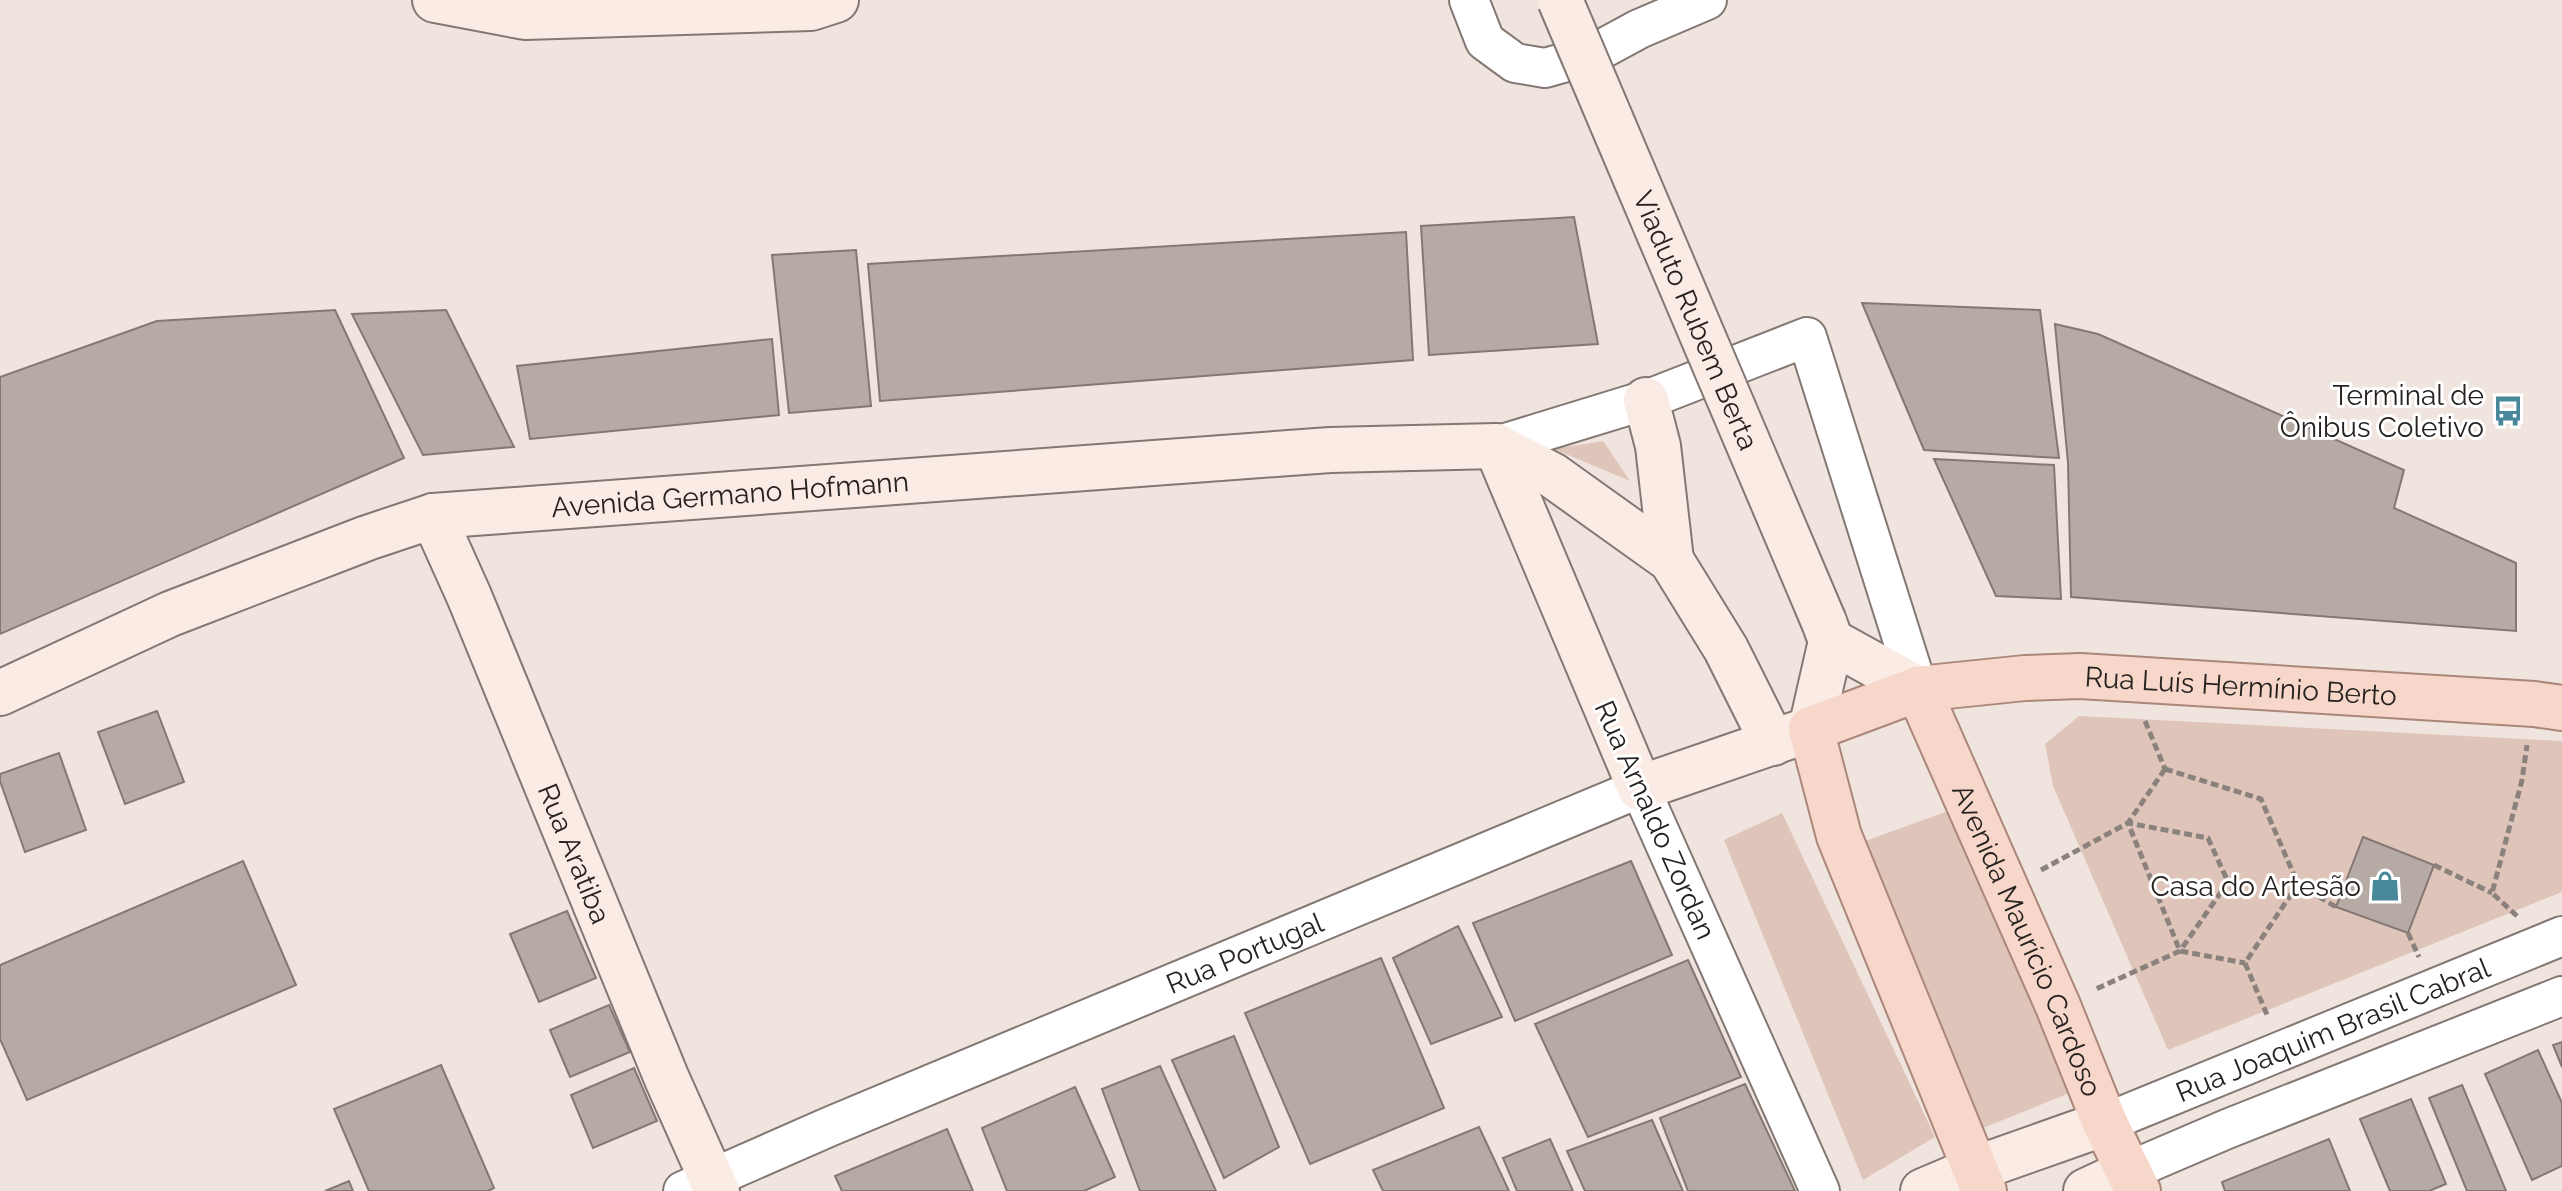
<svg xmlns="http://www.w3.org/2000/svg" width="2562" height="1191" viewBox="0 0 2562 1191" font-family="Raleway,sans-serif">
<rect width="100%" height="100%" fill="#f0e4de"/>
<g fill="#dfc5b9">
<path d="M 1603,441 L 1630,481 L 1554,449 Z"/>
<path d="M 2079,716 L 2562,741 L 2562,892 L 2168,1050 L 2053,786 L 2045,744 Z"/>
<path d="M 1948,811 L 2082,1088 L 1983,1128 L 1860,843 Z"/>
<path d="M 1782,813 L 1935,1137 L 1863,1180 L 1724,840 Z"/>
</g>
<g fill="#b6aaa5" stroke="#837873" stroke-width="2">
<path d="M 1574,217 L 1598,344 L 1429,355 L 1421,226 Z"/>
<path d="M 1406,232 L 1413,360 L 880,401 L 868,264 Z"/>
<path d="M 856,250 L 871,406 L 789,413 L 772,255 Z"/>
<path d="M 1862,303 L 2040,310 L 2059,458 L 1924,450 Z"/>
<path d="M 335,310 L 404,458 L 0,634 L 0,377 L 157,321 Z"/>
<path d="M 446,310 L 514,447 L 423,455 L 352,314 Z"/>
<path d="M 2055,324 L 2098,334 L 2404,470 L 2394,508 L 2516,563 L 2516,631 L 2071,597 L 2068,463 Z"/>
<path d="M 772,339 L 779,415 L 530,439 L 517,366 Z"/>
<path d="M 1934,459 L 2054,465 L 2061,599 L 1996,596 Z"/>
<path d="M 157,711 L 184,782 L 125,804 L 98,732 Z"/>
<path d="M 59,753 L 86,830 L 25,852 L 0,781 L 0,774 Z"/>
<path d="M 2363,837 L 2434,865 L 2408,933 L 2336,907 Z"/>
<path d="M 243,861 L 296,985 L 27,1100 L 0,1039 L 0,965 Z"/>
<path d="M 1631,861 L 1672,955 L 1515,1021 L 1473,923 Z"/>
<path d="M 567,911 L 596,978 L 539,1002 L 510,934 Z"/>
<path d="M 1458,926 L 1502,1017 L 1431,1044 L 1393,958 Z"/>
<path d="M 1381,958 L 1444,1108 L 1310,1164 L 1245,1013 Z"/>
<path d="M 1688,960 L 1741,1077 L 1588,1137 L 1535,1024 Z"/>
<path d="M 609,1005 L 630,1052 L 570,1077 L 550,1030 Z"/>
<path d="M 1234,1036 L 1279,1147 L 1224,1178 L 1172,1060 Z"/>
<path d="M 2562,1042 L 2562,1067 L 2553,1045 Z"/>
<path d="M 2538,1050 L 2562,1103 L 2562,1166 L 2532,1180 L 2485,1074 Z"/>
<path d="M 441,1065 L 494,1188 L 488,1191 L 369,1191 L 334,1109 Z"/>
<path d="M 1160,1066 L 1216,1191 L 1140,1191 L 1102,1089 Z"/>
<path d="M 634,1068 L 657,1121 L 593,1148 L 571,1095 Z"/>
<path d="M 1745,1084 L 1795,1191 L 1688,1191 L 1660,1118 Z"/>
<path d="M 2462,1085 L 2506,1191 L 2467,1191 L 2429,1098 Z"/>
<path d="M 1075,1087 L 1115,1177 L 1084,1191 L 1007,1191 L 982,1128 Z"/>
<path d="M 2411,1099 L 2446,1184 L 2429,1191 L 2390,1191 L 2360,1119 Z"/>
<path d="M 1652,1120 L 1683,1191 L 1585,1191 L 1567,1151 Z"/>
<path d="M 1479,1127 L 1509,1191 L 1383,1191 L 1373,1170 Z"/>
<path d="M 947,1129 L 973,1191 L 842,1191 L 835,1176 Z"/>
<path d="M 1550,1139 L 1573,1191 L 1517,1191 L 1503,1158 Z"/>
<path d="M 2329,1139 L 2350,1191 L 2225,1191 L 2222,1182 Z"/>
<path d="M 349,1181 L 353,1191 L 325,1191 Z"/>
</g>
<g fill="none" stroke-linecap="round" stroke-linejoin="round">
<g stroke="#827772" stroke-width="42">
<g id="street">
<path d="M 1469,0 L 1485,41 L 1515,63 L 1545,68 L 1591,55 L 1639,29 L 1707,0"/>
<path d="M 1496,446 L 1646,400 L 1807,337 L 1918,689"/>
<path id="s1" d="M 2105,1123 L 2562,936"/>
<path d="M 2129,1171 L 2227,1129 L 2562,996"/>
<path id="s2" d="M 683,1191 L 831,1126 L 1640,788 L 1820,1191"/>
</g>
</g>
<g stroke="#827772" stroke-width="48">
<g id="secondary">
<path d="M 435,0 L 525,17 L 811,8 L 836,0"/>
<path d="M 1646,400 L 1658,446 L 1671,560"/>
<path d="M 1496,446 L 1640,788 L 1811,729 L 1831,641 L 1824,622"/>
<path id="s3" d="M 433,516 L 469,596 L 667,1079 L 717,1191"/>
<path d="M 1831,641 L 1918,689"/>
<path id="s4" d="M 0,693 L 170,614 L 367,538 L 433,516 L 1330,450 L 1496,446 L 1552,475 L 1671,560 L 1726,649 L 1773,743"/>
<path d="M 1923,1191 L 1975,1169 L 2105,1123"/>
<path d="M 2086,1191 L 2129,1171"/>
</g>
</g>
<g stroke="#aa8778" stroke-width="48">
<g id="primary">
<path id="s5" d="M 1918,689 L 2058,1006 L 2105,1123 L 2138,1191"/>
<path id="s6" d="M 1984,1191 L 1839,836 L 1811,729 L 1918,689 L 2025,678 L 2080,676 L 2534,704 L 2562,708"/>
</g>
</g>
<g stroke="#8b827e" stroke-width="5" stroke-dasharray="8 4" stroke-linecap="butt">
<path d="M 2145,721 L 2165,769"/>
<path d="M 2165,769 L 2261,799 L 2298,884 L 2245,963"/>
<path d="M 2165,769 L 2128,823 L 2180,951 L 2245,963"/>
<path d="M 2434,865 L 2492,893"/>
<path d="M 2041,870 L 2128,823 L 2208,838 L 2228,882 L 2180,951 L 2096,989"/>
<path d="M 2298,884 L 2336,907"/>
<path d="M 2517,916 L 2492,893 L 2522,780 L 2527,745"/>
<path d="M 2408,933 L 2419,957"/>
<path d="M 2245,963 L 2268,1017"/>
</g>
<use href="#street" stroke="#fff" stroke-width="38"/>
<use href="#secondary" stroke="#faebe5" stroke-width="44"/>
<use href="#primary" stroke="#f6d7ca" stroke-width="44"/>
<g stroke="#827772" stroke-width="48" stroke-linecap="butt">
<g id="secondary-bridge">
<path id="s7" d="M 1560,0 L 1824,622"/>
</g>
</g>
<use href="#secondary-bridge" stroke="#faebe5" stroke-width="44"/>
</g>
<defs>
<g id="bus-bare" transform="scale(2.4)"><path d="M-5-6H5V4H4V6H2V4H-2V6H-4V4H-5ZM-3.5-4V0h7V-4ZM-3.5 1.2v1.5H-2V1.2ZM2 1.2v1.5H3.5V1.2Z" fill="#47889a" stroke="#fff" stroke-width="2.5" paint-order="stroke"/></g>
<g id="shop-bare" transform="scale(2.4)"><path d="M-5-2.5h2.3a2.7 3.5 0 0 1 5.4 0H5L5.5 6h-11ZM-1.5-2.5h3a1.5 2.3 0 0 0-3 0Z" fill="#47889a" stroke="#fff" stroke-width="2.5" paint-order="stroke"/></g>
</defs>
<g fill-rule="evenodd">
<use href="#bus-bare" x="2508" y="411"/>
<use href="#shop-bare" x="2385" y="886"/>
</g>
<g text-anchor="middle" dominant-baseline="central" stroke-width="6" stroke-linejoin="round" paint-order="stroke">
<g font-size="28" fill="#272220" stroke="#fff">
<text stroke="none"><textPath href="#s7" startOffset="348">Viaduto Rubem Berta</textPath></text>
<text stroke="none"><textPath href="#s4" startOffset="766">Avenida Germano Hofmann</textPath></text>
<text stroke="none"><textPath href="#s6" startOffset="932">Rua Luís Hermínio Berto</textPath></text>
<text transform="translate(1655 820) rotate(66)">Rua Arnaldo Zordan</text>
<text stroke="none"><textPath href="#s3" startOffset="366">Rua Aratiba</textPath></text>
<text stroke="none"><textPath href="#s5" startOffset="274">Avenida Maurício Cardoso</textPath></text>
<text stroke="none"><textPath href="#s2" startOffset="610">Rua Portugal</textPath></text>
<text stroke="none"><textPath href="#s1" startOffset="246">Rua Joaquim Brasil Cabral</textPath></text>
</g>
<g font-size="28" fill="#272220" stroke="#fff" text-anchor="end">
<text x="2484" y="395">Terminal de<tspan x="2484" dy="32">Ônibus Coletivo</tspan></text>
<text x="2361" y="886">Casa do Artesão</text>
</g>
</g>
</svg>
